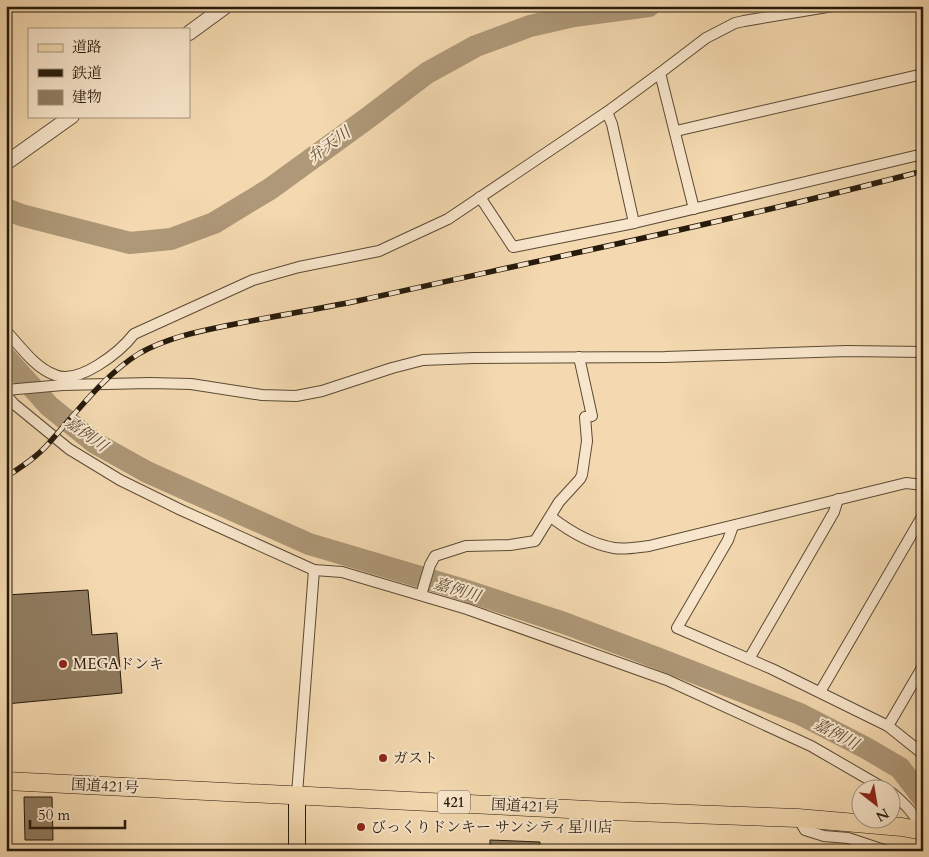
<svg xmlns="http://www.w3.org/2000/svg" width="929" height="857" viewBox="0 0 929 857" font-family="Cardo,'Noto Serif JP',serif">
<rect width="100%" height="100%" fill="#f4d9b0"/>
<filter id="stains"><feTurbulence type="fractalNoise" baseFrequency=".004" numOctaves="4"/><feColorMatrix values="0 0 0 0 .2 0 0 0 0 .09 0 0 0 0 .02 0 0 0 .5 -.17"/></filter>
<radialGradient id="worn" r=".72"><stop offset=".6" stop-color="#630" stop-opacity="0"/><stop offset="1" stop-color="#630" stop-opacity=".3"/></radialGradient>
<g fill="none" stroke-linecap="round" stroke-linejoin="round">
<g stroke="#ae9878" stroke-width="22">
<path d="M 6,209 L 21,215 L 130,243 L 171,239 L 214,223 L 270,189 L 365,120 L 427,73 L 476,46 L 530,26 L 574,16 L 649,6"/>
<path d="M 6,358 L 49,406 L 95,443 L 147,472 L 309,544 L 461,589 L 564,623 L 657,658 L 800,714 L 866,748 L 900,768 L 923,798"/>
</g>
</g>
<g fill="#917d61" stroke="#261a0b">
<path d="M 88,590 L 92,635 L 117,633 L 122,693 L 6,704 L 6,595 Z"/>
<path d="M 24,797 L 52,797 L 53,840 L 25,840 Z"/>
<path d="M 490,840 L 540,842 L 540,851 L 490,851 Z"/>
</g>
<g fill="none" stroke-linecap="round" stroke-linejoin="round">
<g stroke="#5a4a34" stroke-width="12">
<g id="minor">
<path d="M 660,73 L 694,209"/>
<path d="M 607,112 L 612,124 L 634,223"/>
<path d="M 676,131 L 923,74"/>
<path d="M 480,197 L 513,247 L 634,223 L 923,154"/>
<path d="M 6,331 C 20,346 35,368 55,375 C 79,385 120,352 134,334 L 253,280 L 299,267 L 379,251 L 448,219 L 607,112 L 660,73 L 706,38 L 735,23 L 744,21 L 833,6"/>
<path d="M 6,390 L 63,385 L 150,383 L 191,384 L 262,395 L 296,396 L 322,391 L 392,368 L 423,360 L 474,358 L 665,357 L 847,351 L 923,352"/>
<path d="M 6,395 L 14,404 L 69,449 L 120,480 L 181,510 L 314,570 L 342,572 L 467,609 L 667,680 L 811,746 L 887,790"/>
<path d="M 551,517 C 569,531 591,544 614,548 C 625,550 638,547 649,546 L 906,483 L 923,485"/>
<path d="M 733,526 L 728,540 L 677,628 L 772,669 L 888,726"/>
<path d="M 421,595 L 430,565 L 435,556 L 466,546 L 510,545 L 535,541 L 559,502 L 580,479 L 582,475 L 587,441 L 585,417 L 592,416 L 579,357"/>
<path d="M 749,659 L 834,512 L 838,499"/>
<path d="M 923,666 L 888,726 L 923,754"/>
<path d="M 820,692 L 923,515"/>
<path d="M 892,793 C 905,804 915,814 923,830"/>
<path d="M 297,794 L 314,570"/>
<path d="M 798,818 L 805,830 L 824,836 L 848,838 L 887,851"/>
</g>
</g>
<g stroke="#5a4a34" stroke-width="16">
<g id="tertiary">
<path d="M 189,33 L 226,6"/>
<path d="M 6,163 L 72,116"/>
</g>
</g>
<g stroke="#261a0b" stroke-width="18">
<path id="primary" d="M 297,851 L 297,794"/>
</g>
<g stroke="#261a0b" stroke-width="19">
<path id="trunk" d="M 6,781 L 609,811 L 798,818 L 902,827 L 923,831"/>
</g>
<use href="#minor" stroke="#f8e6cc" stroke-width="10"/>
<use href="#tertiary" stroke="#f8e6cc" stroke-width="14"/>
<use href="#primary" stroke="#f4d9b0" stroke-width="16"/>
<use href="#trunk" stroke="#f4d9b0" stroke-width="18"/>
<g stroke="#261a0b" stroke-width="5.5">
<path id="rail" d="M 6,477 C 21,467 37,457 49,443 C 76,413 105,374 140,353 C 167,338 196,332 225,326 C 269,317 313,310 357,301 C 546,259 736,220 923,171"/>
</g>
<use href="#rail" stroke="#f8e6cc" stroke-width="4" stroke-dasharray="11" stroke-linecap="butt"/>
</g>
<g fill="#8f2418" stroke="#f8e6cc" stroke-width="2">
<circle cx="63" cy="664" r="5"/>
<circle cx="383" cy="758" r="5"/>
<circle cx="361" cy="827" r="5"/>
</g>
<g text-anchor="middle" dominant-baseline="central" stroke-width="4" stroke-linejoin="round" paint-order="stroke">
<rect fill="#f8e6cc" stroke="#655745" stroke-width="1" x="438" y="790.5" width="32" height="23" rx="4"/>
<g font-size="14" font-weight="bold" fill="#261a0b">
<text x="454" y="802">421</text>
</g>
<g font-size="15" fill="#261a0b" stroke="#f8e6cc" text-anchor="start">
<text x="73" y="664">MEGAドンキ</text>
<text x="393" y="758">ガスト</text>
<text x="371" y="827">びっくりドンキー サンシティ星川店</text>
</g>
<g font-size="15" fill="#261a0b" stroke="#f8e6cc">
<text transform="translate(105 786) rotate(3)">国道421号</text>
<text transform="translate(525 806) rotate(3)">国道421号</text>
</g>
<g font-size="16" font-style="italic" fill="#5c4c37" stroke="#f8e6cc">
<text transform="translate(329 145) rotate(-36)">弁天川</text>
<text transform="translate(86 434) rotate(36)">嘉例川</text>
<text transform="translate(457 590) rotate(17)">嘉例川</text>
<text transform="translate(836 734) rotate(28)">嘉例川</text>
</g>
</g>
<rect width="929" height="857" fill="none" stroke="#f4d9b0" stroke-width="25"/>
<rect x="8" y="8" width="914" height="842" fill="none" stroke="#261a0b" stroke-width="2.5"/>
<rect x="12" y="12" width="904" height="832" fill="none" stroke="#261a0b"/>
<rect x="28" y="28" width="162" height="90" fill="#f8e6cc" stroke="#a4947f"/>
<rect x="38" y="44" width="25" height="8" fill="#f4d9b0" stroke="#a4947f"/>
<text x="72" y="52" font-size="15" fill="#261a0b">道路</text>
<rect x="38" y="69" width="25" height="8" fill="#261a0b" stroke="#a4947f"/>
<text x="72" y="78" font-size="15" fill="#261a0b">鉄道</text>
<rect x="38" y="90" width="25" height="15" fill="#917d61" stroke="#a4947f"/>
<text x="72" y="102" font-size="15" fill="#261a0b">建物</text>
<g transform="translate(876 804) rotate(149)"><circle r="24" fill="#f8e6cc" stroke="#a4947f"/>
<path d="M0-4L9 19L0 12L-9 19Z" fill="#8f2418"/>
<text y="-8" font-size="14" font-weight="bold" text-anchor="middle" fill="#261a0b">N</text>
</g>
<path d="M30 820v8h95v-8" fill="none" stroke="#261a0b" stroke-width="2.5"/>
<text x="38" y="820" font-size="15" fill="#261a0b" stroke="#f8e6cc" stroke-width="4" paint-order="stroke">50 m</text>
<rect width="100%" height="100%" filter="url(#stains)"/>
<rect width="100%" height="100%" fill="url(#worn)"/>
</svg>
